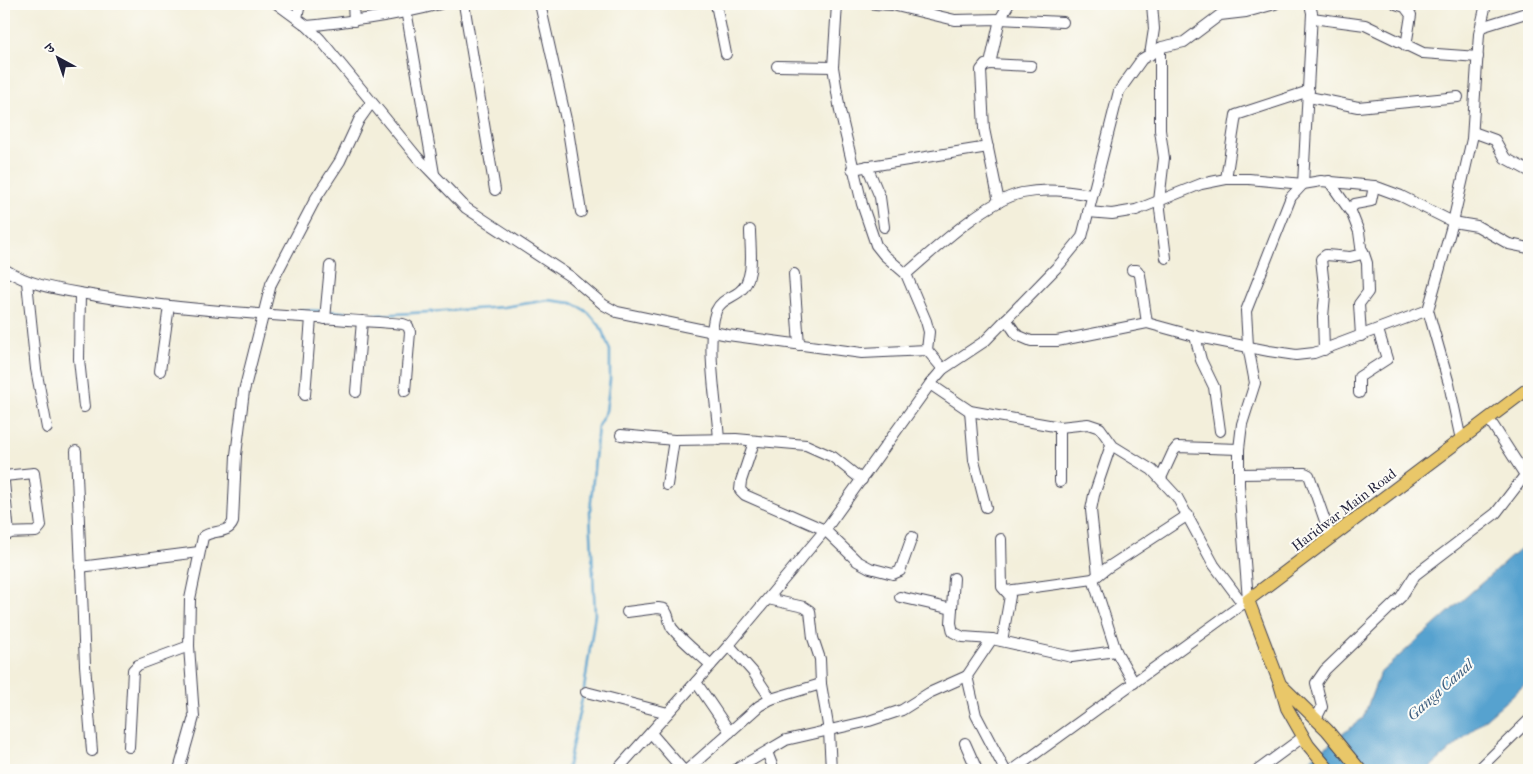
<svg xmlns="http://www.w3.org/2000/svg" width="1533" height="774" viewBox="0 0 1533 774" font-family="'IM FELL French Canon','Noto Serif Devanagari',serif">
<rect width="100%" height="100%" fill="#fdfcf7"/>
<filter id="ink" filterUnits="userSpaceOnUse"><feTurbulence type="fractalNoise" baseFrequency=".02" numOctaves="2"/><feDisplacementMap in="SourceGraphic" scale="10" xChannelSelector="R" yChannelSelector="G"/><feConvolveMatrix kernelMatrix="1 2 1 2 8 2 1 2 1" color-interpolation-filters="sRGB"/></filter>
<filter id="wash" filterUnits="userSpaceOnUse"><feTurbulence type="fractalNoise" baseFrequency=".0096" numOctaves="4" result="noise"/><feDisplacementMap in="SourceGraphic" scale="20" xChannelSelector="R" yChannelSelector="G"/><feGaussianBlur stdDeviation="1.12" result="paint"/><feColorMatrix in="noise" values="0 0 0 0 0 0 0 0 0 0 0 0 0 0 0 0 0 1.4 0 .05"/><feComposite in="paint" operator="in"/></filter>
<g filter="url(#wash)">
<rect width="100%" height="100%" fill="#f3efdb"/>
<path fill="#57a2cf" stroke="#3c6285" d="M 1529,541 L 1529,681 L 1427,770 L 1296,770 L 1363,718 L 1380,673 Z"/>
<g fill="none" stroke-linecap="round" stroke-linejoin="round">
<g stroke="#57a2cf" stroke-width="2.5">
<path d="M 302,310 L 323,311"/>
<path d="M 329,311 L 378,315 L 429,312 L 504,307 L 548,300 L 572,303 L 588,312 L 600,326 L 610,350 L 610,380 L 606,411 L 598,426 L 590,512 L 595,614 L 584,689"/>
<path d="M 567,770 L 583,694"/>
</g>
</g>
</g>
<g filter="url(#ink)">
<g fill="none" stroke-linecap="round" stroke-linejoin="round">
<g stroke="#414153" stroke-width="12">
<g id="minor">
<path d="M 277,4 L 307,26 L 320,39 L 417,157 L 466,208 L 571,277 L 604,305 L 617,312 L 728,335 L 862,353 L 927,350 L 943,369"/>
<path d="M 353,4 L 354,21"/>
<path d="M 405,4 L 434,174"/>
<path d="M 464,4 L 495,190"/>
<path d="M 540,4 L 567,124 L 581,212"/>
<path d="M 716,4 L 726,54"/>
<path d="M 837,4 L 833,67 L 840,111 L 862,204 L 876,245 L 884,255 L 906,274 L 926,321 L 929,332 L 927,350"/>
<path d="M 875,4 L 892,5 L 955,20 L 1000,19 L 1063,22"/>
<path d="M 1396,4 L 1405,7 L 1411,15 L 1406,46"/>
<path d="M 297,18 L 300,4"/>
<path d="M 1312,18 L 1365,25 L 1423,53 L 1478,57"/>
<path d="M 307,26 C 352,21 396,16 440,4"/>
<path d="M 1481,27 L 1529,12"/>
<path d="M 1160,48 L 1160,130 L 1164,158 L 1159,201 L 1166,258"/>
<path d="M 1150,55 L 1154,29 L 1152,4"/>
<path d="M 990,64 L 1031,66"/>
<path d="M 777,66 L 833,67"/>
<path d="M 1309,97 L 1358,107 L 1458,97"/>
<path d="M 1473,132 L 1495,140 L 1505,158 L 1529,171"/>
<path d="M 867,166 L 880,197 L 884,227"/>
<path d="M 852,169 L 988,147"/>
<path d="M 1226,179 L 1236,115 L 1309,91"/>
<path d="M 1329,181 L 1350,211"/>
<path d="M 999,202 L 984,129 L 981,70 L 985,65 L 990,64 L 1000,19 L 1009,4"/>
<path d="M 1088,212 L 1112,214 L 1136,210 L 1201,184 L 1226,179 L 1249,179 L 1303,184 L 1321,181 L 1374,186 L 1401,196 L 1453,222 L 1477,226 L 1509,244 L 1529,248"/>
<path d="M 4,269 C 32,287 64,290 97,296 C 198,313 301,316 403,324 L 408,326 L 410,332 L 405,391"/>
<path d="M 1132,270 L 1137,270 L 1140,275 L 1147,323"/>
<path d="M 794,274 L 799,345"/>
<path d="M 906,274 C 935,249 985,201 1022,193 C 1046,188 1068,191 1091,195"/>
<path d="M 27,282 L 36,369 L 47,428"/>
<path d="M 80,293 L 79,359 L 84,407"/>
<path d="M 325,319 L 330,266"/>
<path d="M 1006,319 L 1017,335 L 1031,341 L 1057,341 L 1147,323 L 1198,337 L 1269,351 L 1296,355 L 1314,353 L 1428,310"/>
<path d="M 1195,336 L 1201,360 L 1214,387 L 1220,431"/>
<path d="M 1361,336 L 1359,304 L 1368,292 L 1367,263 L 1363,251"/>
<path d="M 1324,350 L 1323,317 L 1325,295 L 1321,259 L 1326,255 L 1350,257 L 1362,254 L 1359,232 L 1350,209 L 1355,204 L 1371,201 L 1374,186"/>
<path d="M 160,371 L 169,306"/>
<path d="M 930,384 L 970,411 L 1060,427 L 1088,424 L 1100,428 L 1113,446 L 1152,470 L 1177,497 L 1214,565 L 1243,604"/>
<path d="M 356,392 L 362,321"/>
<path d="M 1359,393 L 1359,377 L 1387,359 L 1378,330"/>
<path d="M 305,395 L 311,318"/>
<path d="M 970,411 L 974,460 L 986,507"/>
<path d="M 1489,419 L 1525,475"/>
<path d="M 621,435 L 674,440 L 736,439 L 806,445 L 833,457 L 862,480"/>
<path d="M 719,440 C 717,405 705,343 716,311 C 721,300 731,298 739,292 C 756,279 750,249 750,230"/>
<path d="M 1461,440 L 1449,384 L 1428,310 L 1453,222 L 1472,139 L 1479,34 L 1486,4"/>
<path d="M 754,442 L 741,481 L 740,490 L 745,495 L 825,530 L 857,561 L 870,568 L 893,574 L 900,571 L 912,537"/>
<path d="M 76,451 L 85,665 L 92,751"/>
<path d="M 1239,474 L 1305,473 L 1309,475 L 1331,538"/>
<path d="M 4,476 L 34,473 L 41,526 L 36,532 L 4,533"/>
<path d="M 1161,478 L 1173,452 L 1177,447 L 1239,449"/>
<path d="M 4,482 L 9,534"/>
<path d="M 1060,482 L 1060,427"/>
<path d="M 667,485 L 674,440"/>
<path d="M 1001,539 L 1002,587 L 1010,596 L 1002,641"/>
<path d="M 80,567 L 199,552"/>
<path d="M 1098,575 L 1091,510 L 1094,495 L 1111,445"/>
<path d="M 954,578 L 951,623 L 953,632 L 963,637 L 992,639"/>
<path d="M 1006,591 L 1093,579"/>
<path d="M 900,597 L 952,609"/>
<path d="M 627,612 L 658,608 L 664,609 C 670,615 668,622 672,628 C 683,642 698,653 711,665"/>
<path d="M 729,645 L 753,672 L 771,699 L 821,684 L 820,659 L 813,638 L 810,611 L 804,607 L 768,599"/>
<path d="M 1116,651 L 1093,579 L 1107,568 L 1188,515"/>
<path d="M 696,682 L 730,732"/>
<path d="M 821,684 L 829,731 L 831,770"/>
<path d="M 586,692 L 668,713"/>
<path d="M 1316,719 L 1322,707 L 1316,683 L 1325,670 L 1401,597 L 1415,575 L 1496,513 L 1529,470"/>
<path d="M 651,733 L 683,770"/>
<path d="M 965,743 L 977,770"/>
<path d="M 129,747 L 133,670 L 138,665 L 189,646"/>
<path d="M 767,752 L 774,770"/>
<path d="M 179,770 L 194,717 L 189,646 L 190,599 L 203,537 C 212,529 228,535 233,522 L 236,455 L 244,391 L 271,284 L 316,198 L 340,161 L 359,120 L 371,103"/>
<path d="M 617,770 L 729,645 L 825,530 L 930,384 L 943,369 L 985,341 L 1060,264 L 1082,237 L 1119,91 L 1142,59 L 1162,47 L 1184,42 L 1220,15 L 1246,12 L 1275,4"/>
<path d="M 687,770 L 759,706 L 771,699"/>
<path d="M 735,770 L 786,740 L 869,721 L 902,710 L 929,693 L 967,676"/>
<path d="M 1005,770 L 976,715 L 967,676 L 992,639 L 1072,657 L 1116,651 L 1134,683"/>
<path d="M 1013,770 L 1248,600 L 1239,485 L 1239,449 L 1242,424 L 1255,383 L 1248,346 L 1246,311 L 1291,197 L 1303,184 L 1312,13 L 1310,4"/>
<path d="M 1258,770 L 1303,737"/>
<path d="M 1478,770 L 1529,720"/>
</g>
</g>
<g stroke="#414153" stroke-width="14">
<g id="major">
<path d="M 1282,686 L 1327,730 L 1360,770"/>
<path d="M 1329,770 L 1308,745 L 1287,708 L 1280,684 L 1248,600 L 1529,388"/>
</g>
</g>
<use href="#minor" stroke="#fff" stroke-width="10"/>
<use href="#major" stroke="#e9c769" stroke-width="12"/>
</g>
</g>
<g text-anchor="middle" dominant-baseline="central" stroke-width="4" stroke-linejoin="round" paint-order="stroke">
<g font-size="14" fill="#22223b" stroke="#fdfcf7">
<text transform="translate(1344 510) rotate(-37)">Haridwar Main Road</text>
</g>
<g font-size="15" font-style="italic" fill="#3a5c7e" stroke="#fdfcf7">
<text transform="translate(1440 690) rotate(-42)">Ganga Canal</text>
</g>
</g>
<rect width="1533" height="774" fill="none" stroke="#fdfcf7" stroke-width="20"/>
<g transform="translate(58 58) rotate(320)" stroke="#fdfcf7" stroke-width="4" paint-order="stroke">
<path d="M0-4L9 19L0 12L-9 19Z" fill="#22223b"/>
<text y="-8" font-size="14" font-weight="bold" text-anchor="middle" fill="#22223b">उ</text>
</g>
</svg>
